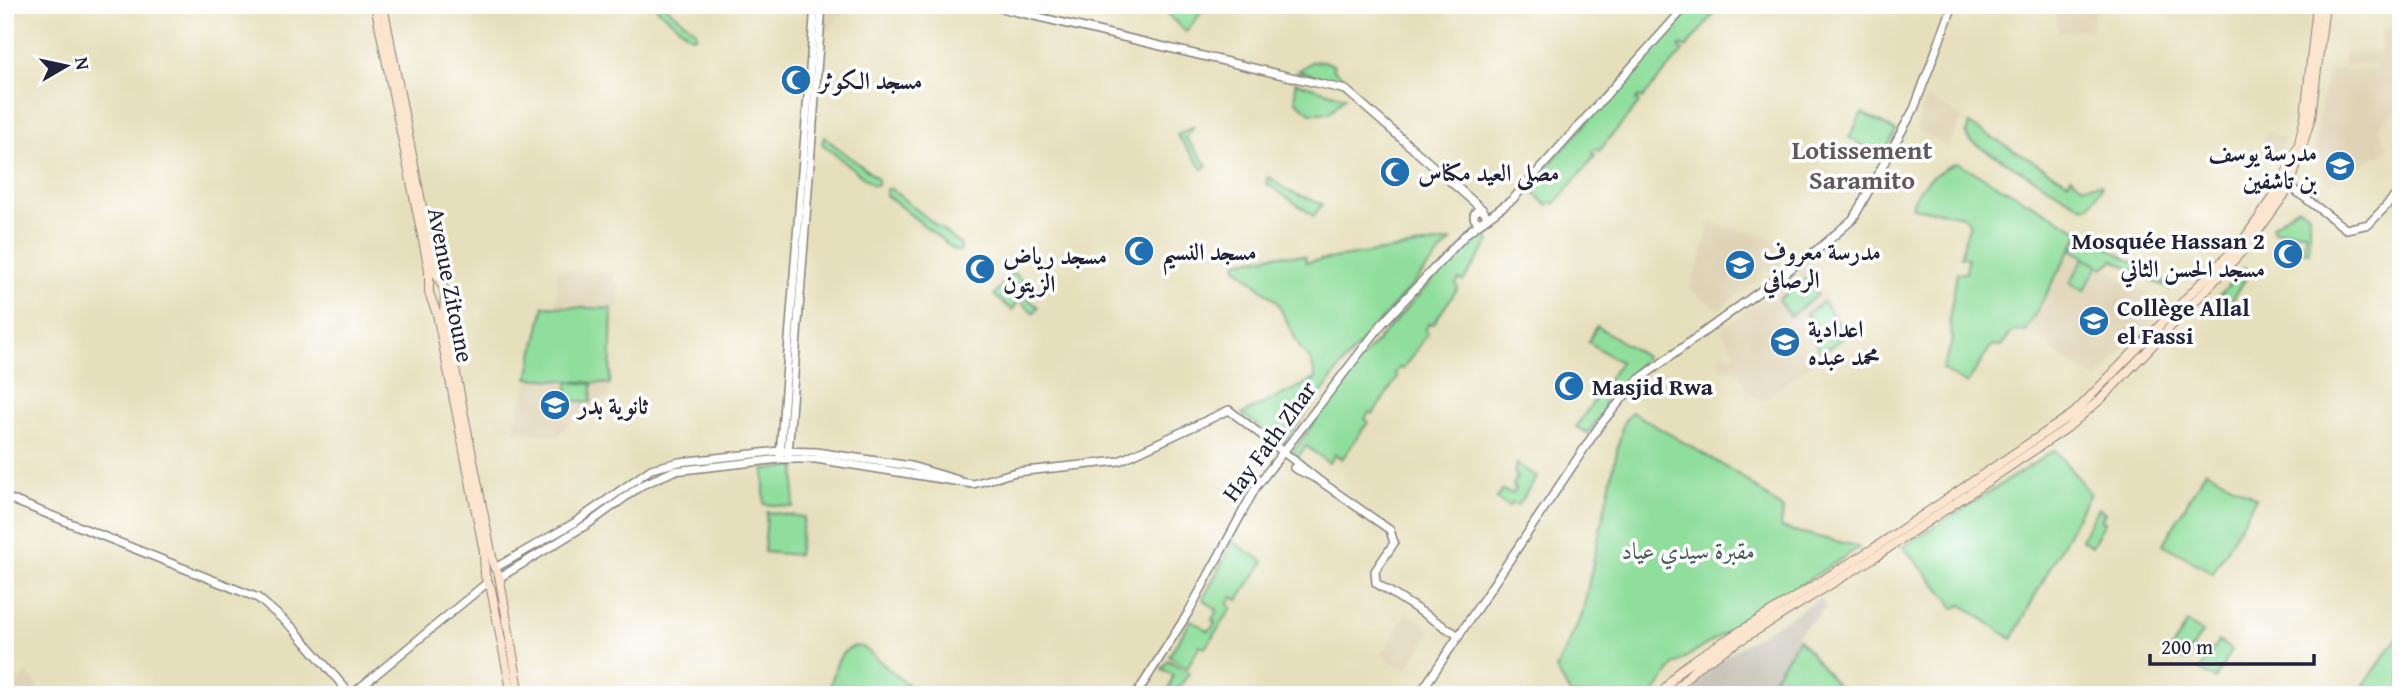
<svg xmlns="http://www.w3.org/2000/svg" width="2406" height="700" viewBox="0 0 2406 700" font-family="'Gentium Book Plus',Amiri,serif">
<rect width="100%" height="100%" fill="#fff"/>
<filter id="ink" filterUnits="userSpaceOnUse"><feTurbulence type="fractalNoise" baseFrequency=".0143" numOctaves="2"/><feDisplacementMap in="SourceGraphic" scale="14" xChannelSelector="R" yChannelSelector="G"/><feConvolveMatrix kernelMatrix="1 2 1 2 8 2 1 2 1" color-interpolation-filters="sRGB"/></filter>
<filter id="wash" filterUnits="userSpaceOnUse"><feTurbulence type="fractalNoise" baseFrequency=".00686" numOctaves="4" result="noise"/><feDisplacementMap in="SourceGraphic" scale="28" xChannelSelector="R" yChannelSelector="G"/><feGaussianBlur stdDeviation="1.57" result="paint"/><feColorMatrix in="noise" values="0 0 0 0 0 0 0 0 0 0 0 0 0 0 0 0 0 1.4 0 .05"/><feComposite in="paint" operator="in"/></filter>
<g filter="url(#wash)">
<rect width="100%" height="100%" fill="#e6dfbb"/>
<g fill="#dfd3b5">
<path d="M 824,5 L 849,5 L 827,33 L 822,33 Z"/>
<path d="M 2056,5 L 2095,5 L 2092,30 L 2058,32 Z"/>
<path d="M 2391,5 L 2401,5 L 2401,105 L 2379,127 L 2390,148 L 2328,185 L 2314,147 L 2327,71 L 2375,69 L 2374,64 L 2344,65 L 2344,54 L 2381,53 L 2381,29 L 2393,27 Z"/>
<path d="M 1927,97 L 1963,118 L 1947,147 L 1915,128 Z"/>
<path d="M 2267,130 L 2285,139 L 2274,163 L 2256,155 Z"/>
<path d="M 1709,222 L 1773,237 L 1784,263 L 1772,271 L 1767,268 L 1759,275 L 1762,277 L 1719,309 L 1689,289 L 1700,262 Z"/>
<path d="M 2073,250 L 2149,294 L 2147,298 L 2162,312 L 2133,343 L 2127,343 L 2097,380 L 2050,350 L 2052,345 L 2028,332 Z"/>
<path d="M 1805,268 L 1853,333 L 1762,401 L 1745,389 L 1746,385 L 1735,371 L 1718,367 L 1721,353 L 1733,355 L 1734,351 L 1721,330 Z"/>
<path d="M 557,270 L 615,273 L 614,280 L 620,284 L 618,310 L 556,307 Z"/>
<path d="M 528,378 L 610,384 L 609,396 L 574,417 L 559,436 L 513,431 Z"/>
<path d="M 1407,612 L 1433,630 L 1405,671 L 1381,654 Z"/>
<path d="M 27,673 L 44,695 L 5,695 L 5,691 Z"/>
</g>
<path fill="#c8c4b8" d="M 1821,598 L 1826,608 L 1796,635 L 1799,639 L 1761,695 L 1680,695 L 1692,680 L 1716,662 Z"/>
<g fill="#90de9c" stroke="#59806c" stroke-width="2">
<path d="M 653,5 L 664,5 L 696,31 L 696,36 L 691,37 Z"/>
<path d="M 1177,5 L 1207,5 L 1186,32 L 1168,15 Z"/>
<path d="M 1692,5 L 1721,5 L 1686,48 L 1682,45 L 1679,48 L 1683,51 L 1642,99 L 1639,97 L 1636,100 L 1639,103 L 1599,151 L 1596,149 L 1592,152 L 1595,156 L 1555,204 L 1551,202 L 1548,206 L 1528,188 Z"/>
<path d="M 1324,61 L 1334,65 L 1333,69 L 1345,78 L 1346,83 L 1298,71 L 1311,62 Z"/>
<path d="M 1295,82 L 1345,97 L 1329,113 L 1310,113 L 1296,101 Z"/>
<path d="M 1862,113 L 1896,131 L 1883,156 L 1849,138 Z"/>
<path d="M 1969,124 L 2068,182 L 2071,177 L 2083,186 L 2101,184 L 2102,187 L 2090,205 L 2083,207 L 1970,141 L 1966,134 Z"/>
<path d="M 1194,126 L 1186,138 L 1207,165 L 1203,169 L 1177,135 Z"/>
<path d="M 824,137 L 878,179 L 878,185 L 873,185 L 822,144 Z"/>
<path d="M 1958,163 L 2078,230 L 2079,234 L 2026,331 L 2012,332 L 2001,346 L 1992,345 L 1967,384 L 1942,369 L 1953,340 L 1949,320 L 1957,273 L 1966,273 L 1968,258 L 1960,257 L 1970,223 L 1963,216 L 1912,207 C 1914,188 1940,168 1958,163 Z"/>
<path d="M 1268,177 L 1288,191 L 1322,204 L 1314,216 L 1266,183 Z"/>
<path d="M 886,189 L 891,189 L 961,245 L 961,251 L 956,251 L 886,195 Z"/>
<path d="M 2298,207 L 2309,214 L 2309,252 L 2304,252 L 2305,232 L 2274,231 L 2272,226 Z"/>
<path d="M 1489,223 L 1494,227 L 1487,238 L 1490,241 L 1463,281 L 1459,279 L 1456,285 L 1458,288 L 1433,324 L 1429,323 L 1425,330 L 1428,333 L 1403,369 L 1399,368 L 1395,374 L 1398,377 L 1373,414 L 1369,412 L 1365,419 L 1368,422 L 1342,459 L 1335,454 L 1329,463 L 1306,446 L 1298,457 L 1292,453 L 1352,369 L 1477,230 Z"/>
<path d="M 2080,238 L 2092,244 L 2098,242 L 2160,278 L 2171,290 L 2114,260 L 2103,268 L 2073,250 Z"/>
<path d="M 1451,241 L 1345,361 L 1284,443 L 1242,414 L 1316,379 L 1311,360 L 1301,350 L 1277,302 L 1236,267 L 1237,262 L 1275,255 L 1305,256 L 1306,262 Z"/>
<path d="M 2084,258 L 2098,266 L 2084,291 L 2070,283 Z"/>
<path d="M 2244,267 L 2250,271 L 2226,311 L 2213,303 Z"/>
<path d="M 1012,272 L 1030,287 L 1024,295 L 1038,307 L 1034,313 L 1019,301 L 1012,310 L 994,295 Z"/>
<path d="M 1806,279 L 1818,295 L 1790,316 L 1778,300 Z"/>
<path d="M 1823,302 L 1836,320 L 1819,332 L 1806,314 Z"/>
<path d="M 544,306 L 612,309 L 610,384 L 528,378 Z"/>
<path d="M 1838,322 L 1847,335 L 1822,353 L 1813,340 Z"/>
<path d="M 1597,326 L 1646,357 L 1622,386 L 1617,385 L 1603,405 L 1606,408 L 1588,433 L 1576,427 L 1620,362 L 1588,342 Z"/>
<path d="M 568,382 L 592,384 L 591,402 L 567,400 Z"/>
<path d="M 1632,412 L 1741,476 L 1783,510 L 1781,528 L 1860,547 L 1674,665 L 1653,695 L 1571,695 L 1556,669 L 1582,615 L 1623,423 Z"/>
<path d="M 2055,450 L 2090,493 L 2012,639 L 1962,605 L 1954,609 L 1948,598 L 1903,547 Z"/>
<path d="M 1517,464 L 1537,477 L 1517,506 L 1512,503 L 1509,507 L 1496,499 L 1502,490 L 1512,494 L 1516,489 L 1513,486 L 1517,477 L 1514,473 Z"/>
<path d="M 796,466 L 793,507 L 764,504 L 764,470 Z"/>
<path d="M 2206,470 L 2256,498 L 2213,573 L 2163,544 Z"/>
<path d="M 2098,508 L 2105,513 L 2101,520 L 2105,522 L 2092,546 L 2081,539 Z"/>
<path d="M 767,512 L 804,517 L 798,555 L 764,552 Z"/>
<path d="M 1233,542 L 1264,562 L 1238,600 L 1232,597 L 1228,604 L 1232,608 L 1205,648 L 1200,645 L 1187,668 L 1169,656 L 1191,620 L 1209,631 L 1215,623 L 1212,620 L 1217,610 L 1203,599 Z"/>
<path d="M 2187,623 L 2202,632 L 2185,661 L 2170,652 Z"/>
<path d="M 2401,633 L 2401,695 L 2357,695 Z"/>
<path d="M 1799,639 L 1845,695 L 1762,695 Z"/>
<path d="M 2218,641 L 2232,650 L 2215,679 L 2200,670 Z"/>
<path d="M 854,646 L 863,647 L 919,695 L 828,695 C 835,675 833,654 854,646 Z"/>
<path d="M 1168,660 L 1189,673 L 1174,695 L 1168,693 L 1173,675 L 1162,669 Z"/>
</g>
</g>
<g filter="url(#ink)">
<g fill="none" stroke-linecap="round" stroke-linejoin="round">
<g stroke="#84807b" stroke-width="10">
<g id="tertiary">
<path d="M 988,5 L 1346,90 L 1483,210"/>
<path d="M 2284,182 L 2346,229 L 2369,224 L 2401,190"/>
<circle cx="1480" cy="216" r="6"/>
<path d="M 1486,219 L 1513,199 L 1687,5"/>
<path d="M 788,454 L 822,5"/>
<path d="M 780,455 L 815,5"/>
<path d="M 1294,468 L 1317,479 L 1297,463"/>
<path d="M 1317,479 L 1390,530 L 1394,543 L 1375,571 L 1376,583 L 1459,636"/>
<path d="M 5,497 L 258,598 L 293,628 L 351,695"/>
<path d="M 495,568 L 574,523 L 651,469 L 679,462 L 780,451 L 816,452 L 911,466 L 958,480"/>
<path d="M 499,578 L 591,522 L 642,485 L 674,471 L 780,459 L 816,459 L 973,484 L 1016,472 L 1119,461 L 1229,410 L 1295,461"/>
<path d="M 351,695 L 488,582"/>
<path d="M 1136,695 L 1188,613 L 1256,487 L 1382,324 L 1467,233 L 1483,221"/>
<path d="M 1419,695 L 1600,425 L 1638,380 L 1822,246 L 1853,219 L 1914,109 L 1953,5"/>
</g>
</g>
<g stroke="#84807b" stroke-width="10">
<g id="secondary">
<path d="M 375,5 L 429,270 L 429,293 L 437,314 L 484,552 L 485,576 L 491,589 L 512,695"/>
<path d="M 383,5 L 434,269 L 445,291 L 444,313 L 494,567 L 499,575 L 520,695"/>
<path d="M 1660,695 L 1679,671 L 1697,658 L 1874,548 L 2074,413 L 2244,239 L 2278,191 L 2298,147 L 2305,116 L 2317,5"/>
<path d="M 1670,695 L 1697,667 L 1875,557 L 2067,428 L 2102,398 L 2198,298 L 2248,245 L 2290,187 L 2311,117 L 2325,5"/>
</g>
</g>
<use href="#tertiary" stroke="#fff" stroke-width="7"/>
<use href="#secondary" stroke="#fce5cf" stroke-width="8"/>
</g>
</g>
<defs>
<g id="mosque-disc" transform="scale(1.575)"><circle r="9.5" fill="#1f6fb2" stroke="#fff"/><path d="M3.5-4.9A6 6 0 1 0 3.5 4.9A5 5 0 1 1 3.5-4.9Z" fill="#fff"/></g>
<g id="school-disc" transform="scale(1.575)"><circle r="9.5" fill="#1f6fb2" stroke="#fff"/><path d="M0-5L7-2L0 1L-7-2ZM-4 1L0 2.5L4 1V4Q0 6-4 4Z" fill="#fff"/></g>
</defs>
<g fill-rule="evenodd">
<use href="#mosque-disc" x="796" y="80"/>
<use href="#school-disc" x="2340" y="166"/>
<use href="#mosque-disc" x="1395" y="172"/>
<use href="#mosque-disc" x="1139" y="251"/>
<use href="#mosque-disc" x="2288" y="254"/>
<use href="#school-disc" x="1740" y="265"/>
<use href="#mosque-disc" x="980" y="269"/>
<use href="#school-disc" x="2094" y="321"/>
<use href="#school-disc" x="1785" y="342"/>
<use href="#mosque-disc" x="1569" y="386"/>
<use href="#school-disc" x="555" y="405"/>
</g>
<g text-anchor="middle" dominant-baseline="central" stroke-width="7" stroke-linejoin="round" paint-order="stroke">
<g font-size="24" font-weight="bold" fill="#22223b" stroke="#fff" text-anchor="start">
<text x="819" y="80">مسجد الكوثر</text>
<text x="2317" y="152" text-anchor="end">مدرسة يوسف<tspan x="2317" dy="28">بن تاشفين</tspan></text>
<text x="1418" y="172">مصلى العيد مكناس</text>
<text x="2265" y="240" text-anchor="end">Mosquée Hassan 2<tspan x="2265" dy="28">مسجد الحسن الثاني</tspan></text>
<text x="1162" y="251">مسجد النسيم</text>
<text x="1763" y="251">مدرسة معروف<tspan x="1763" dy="28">الرصافي</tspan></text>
<text x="1003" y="255">مسجد رياض<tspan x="1003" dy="28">الزيتون</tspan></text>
<text x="2117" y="307">Collège Allal<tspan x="2117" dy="28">el Fassi</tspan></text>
<text x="1808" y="328">اعدادية<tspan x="1808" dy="28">محمد عبده</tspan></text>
<text x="1592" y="386">Masjid Rwa</text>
<text x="578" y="405">ثانوية بدر</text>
</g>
<g font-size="24" fill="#22223b" stroke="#fff">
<text transform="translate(451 285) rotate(79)">Avenue Zitoune</text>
<text transform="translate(1269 441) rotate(-54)">Hay Fath Zhar</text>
</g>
<g font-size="24" fill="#435a58" stroke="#fff">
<text x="1688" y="550">مقبرة سيدي عياد</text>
</g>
<g font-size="26" font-weight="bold" fill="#64575c" stroke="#fff">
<text x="1862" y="149">Lotissement<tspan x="1862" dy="30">Saramito</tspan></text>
</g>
</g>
<rect width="2406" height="700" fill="none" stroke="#fff" stroke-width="28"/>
<g transform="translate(66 66) rotate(81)" stroke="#ffffff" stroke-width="5" paint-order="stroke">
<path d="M0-5L12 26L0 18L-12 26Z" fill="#22223b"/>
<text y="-10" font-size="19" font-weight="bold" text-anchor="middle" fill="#22223b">N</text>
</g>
<path d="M2150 654v10h164v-10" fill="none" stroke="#22223b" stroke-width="3.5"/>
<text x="2161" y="654" font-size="21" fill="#22223b" stroke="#ffffff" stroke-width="5" paint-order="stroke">200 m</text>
</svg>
